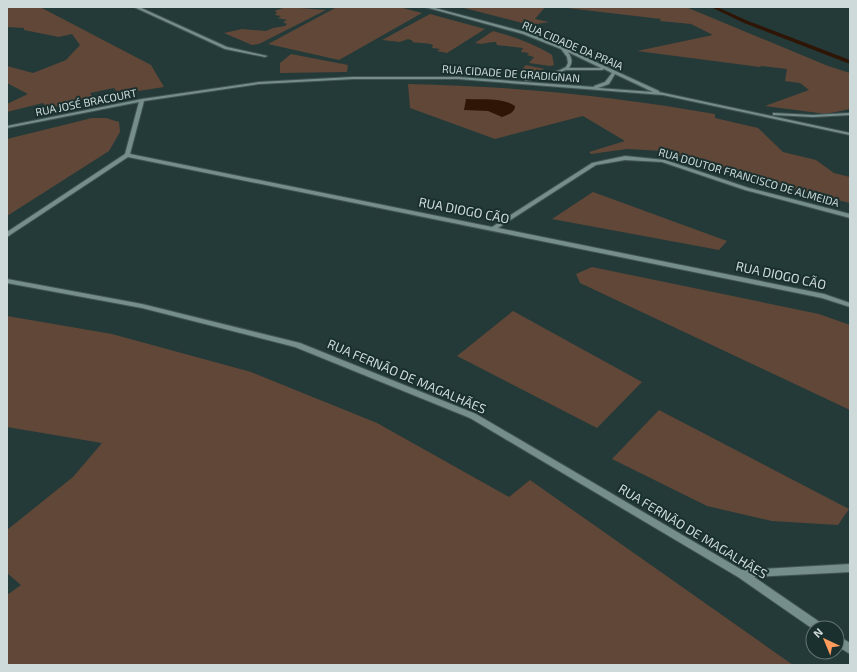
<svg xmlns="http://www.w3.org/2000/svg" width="857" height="672" viewBox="0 0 857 672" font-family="'Exo 2',sans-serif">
<rect width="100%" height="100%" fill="#243a39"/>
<g fill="#614737">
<path d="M 7,7 L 40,7 L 151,65 L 164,87 L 119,94 L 114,88 L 90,93 L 94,99 L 48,108 L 43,103 L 7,112 L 7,104 L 28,94 L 7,83 L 7,66 L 33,73 L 66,60 L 80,45 L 72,34 L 59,37 L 24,30 L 24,28 L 7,27 Z"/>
<path d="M 286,7 L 326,10 L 259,44 L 252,45 L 224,33 L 242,29 L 266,31 L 273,28 L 285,26 L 287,24 L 283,22 L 287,20 L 278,18 L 281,16 L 275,15 L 277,12 L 274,11 Z"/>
<path d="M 337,7 L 399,7 L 422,13 L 339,60 L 268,44 Z"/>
<path d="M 460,7 L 545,7 L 535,19 L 549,22 L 530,25 Z"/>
<path d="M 559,7 L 686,7 L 828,66 L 850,73 L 850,109 L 826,114 L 765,106 L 809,90 L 800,83 L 785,81 L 787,69 L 761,66 L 760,67 L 637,51 L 713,35 L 691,24 L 660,21 L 661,19 Z"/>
<path d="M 430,14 L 485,29 L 447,53 L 437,51 L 440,49 L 432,48 L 433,45 C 426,42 419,44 412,42 L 413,41 L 408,39 L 400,42 L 382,40 Z"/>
<path d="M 493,31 C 514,37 533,43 552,55 L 554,65 L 550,66 L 529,63 L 534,57 L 527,55 L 529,53 L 521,52 L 523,48 L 497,45 L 496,42 C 488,42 483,45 475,43 Z"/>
<path d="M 291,54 L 348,65 L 347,72 L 280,73 L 280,63 Z"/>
<path d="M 526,65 L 545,69 L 533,72 L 504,72 L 511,69 L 520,71 Z"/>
<path d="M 408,84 C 512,86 613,96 715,114 L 715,118 L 758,128 L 783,152 L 816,160 L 834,173 L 850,177 L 850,203 L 788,188 L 663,151 L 627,149 L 591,154 L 589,152 L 625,141 L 583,116 L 495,139 L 410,108 Z"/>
<path d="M 92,118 L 106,118 L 119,122 L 120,132 L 109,151 L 7,216 L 7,139 Z"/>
<path d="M 593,192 L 727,241 L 719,250 L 552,219 Z"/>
<path d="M 592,267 L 819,314 L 850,325 L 850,410 L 580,283 L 576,274 Z"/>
<path d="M 513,311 L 642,382 L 597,428 L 457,356 Z"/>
<path d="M 7,316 L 112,334 L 251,372 L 377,423 L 509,497 L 530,480 L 793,665 L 7,665 L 7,595 L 21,585 L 7,573 L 7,530 L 73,477 L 102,443 L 7,427 Z"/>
<path d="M 659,410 L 849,509 L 838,525 L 772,521 L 707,506 L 612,459 Z"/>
</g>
<path fill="#2f1505" d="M 466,99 C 481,100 502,97 515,106 C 515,113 507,115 502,117 L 488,111 L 464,110 Z"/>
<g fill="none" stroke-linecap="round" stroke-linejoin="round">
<path fill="#2f1505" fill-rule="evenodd" d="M 711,7 L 717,7 L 748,21 L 850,60 L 850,64 L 744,23 Z"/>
<g stroke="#425554" stroke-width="2">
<g id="minor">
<path d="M 134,7 L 139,7 L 227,47 L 267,56 L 265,57 L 225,49 Z"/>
<path d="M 425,7 L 431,7 L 525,32 L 563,47 L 659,91 L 659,92 L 850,133 L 850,135 L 663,95 L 458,79 L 353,79 L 259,84 L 144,101 L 130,154 L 492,227 L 592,163 L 625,156 L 665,160 L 749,188 L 850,214 L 850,218 L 745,190 L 662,162 L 625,160 L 596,165 L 498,228 L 824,294 L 850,303 L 850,307 L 822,298 L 128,157 L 7,237 L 7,232 L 125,154 L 139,102 L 7,128 L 7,126 L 142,99 L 259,82 L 353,77 L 458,77 L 594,87 L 594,86 L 605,82 L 612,73 L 604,69 L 602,70 L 566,70 L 548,77 L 525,81 L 525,79 L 546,75 L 560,70 L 566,67 L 568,63 L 567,57 L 561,49 L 523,34 ZM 568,52 L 601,68 L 569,68 C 573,62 572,58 568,52 ZM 615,74 L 653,92 L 598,88 L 609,84 Z"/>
<path d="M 773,113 L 813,115 L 850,113 L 850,115 L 813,117 L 775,115 L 773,115 Z"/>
<path d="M 7,279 L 142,304 L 300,343 L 476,414 L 742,570 L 850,564 L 850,572 L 754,577 L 824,625 L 825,628 L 813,628 L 813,629 L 738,577 L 470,418 L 295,347 L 142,308 L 7,283 Z"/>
<path d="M 837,635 L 850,643 L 850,654 L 837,646 Z"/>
</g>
</g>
<use href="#minor" fill="#758e8c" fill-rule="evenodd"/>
</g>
<g text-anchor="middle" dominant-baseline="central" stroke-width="4" stroke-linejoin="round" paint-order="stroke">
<g font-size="11" fill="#cddad9" stroke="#1a302f">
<text transform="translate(573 45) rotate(23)">RUA CIDADE DA PRAIA</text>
<text transform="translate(511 73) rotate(4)">RUA CIDADE DE GRADIGNAN</text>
<text transform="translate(86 102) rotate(-11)">RUA JOSÉ BRACOURT</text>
<text transform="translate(749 177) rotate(16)">RUA DOUTOR FRANCISCO DE ALMEIDA</text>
</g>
<g font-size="13" fill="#cddad9" stroke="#1a302f">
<text transform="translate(464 210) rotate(11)">RUA DIOGO CÃO</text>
<text transform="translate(781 275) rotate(12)">RUA DIOGO CÃO</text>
<text transform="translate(407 376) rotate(23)">RUA FERNÃO DE MAGALHÃES</text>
<text transform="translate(693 531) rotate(31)">RUA FERNÃO DE MAGALHÃES</text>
</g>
</g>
<rect width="857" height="672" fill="none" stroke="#cddad9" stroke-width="16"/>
<g transform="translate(825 640) rotate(316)"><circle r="19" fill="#1a302f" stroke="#627473"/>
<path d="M0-3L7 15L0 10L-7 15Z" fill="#ff9b5b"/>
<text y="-6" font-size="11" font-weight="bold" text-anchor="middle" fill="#cddad9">N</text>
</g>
</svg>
